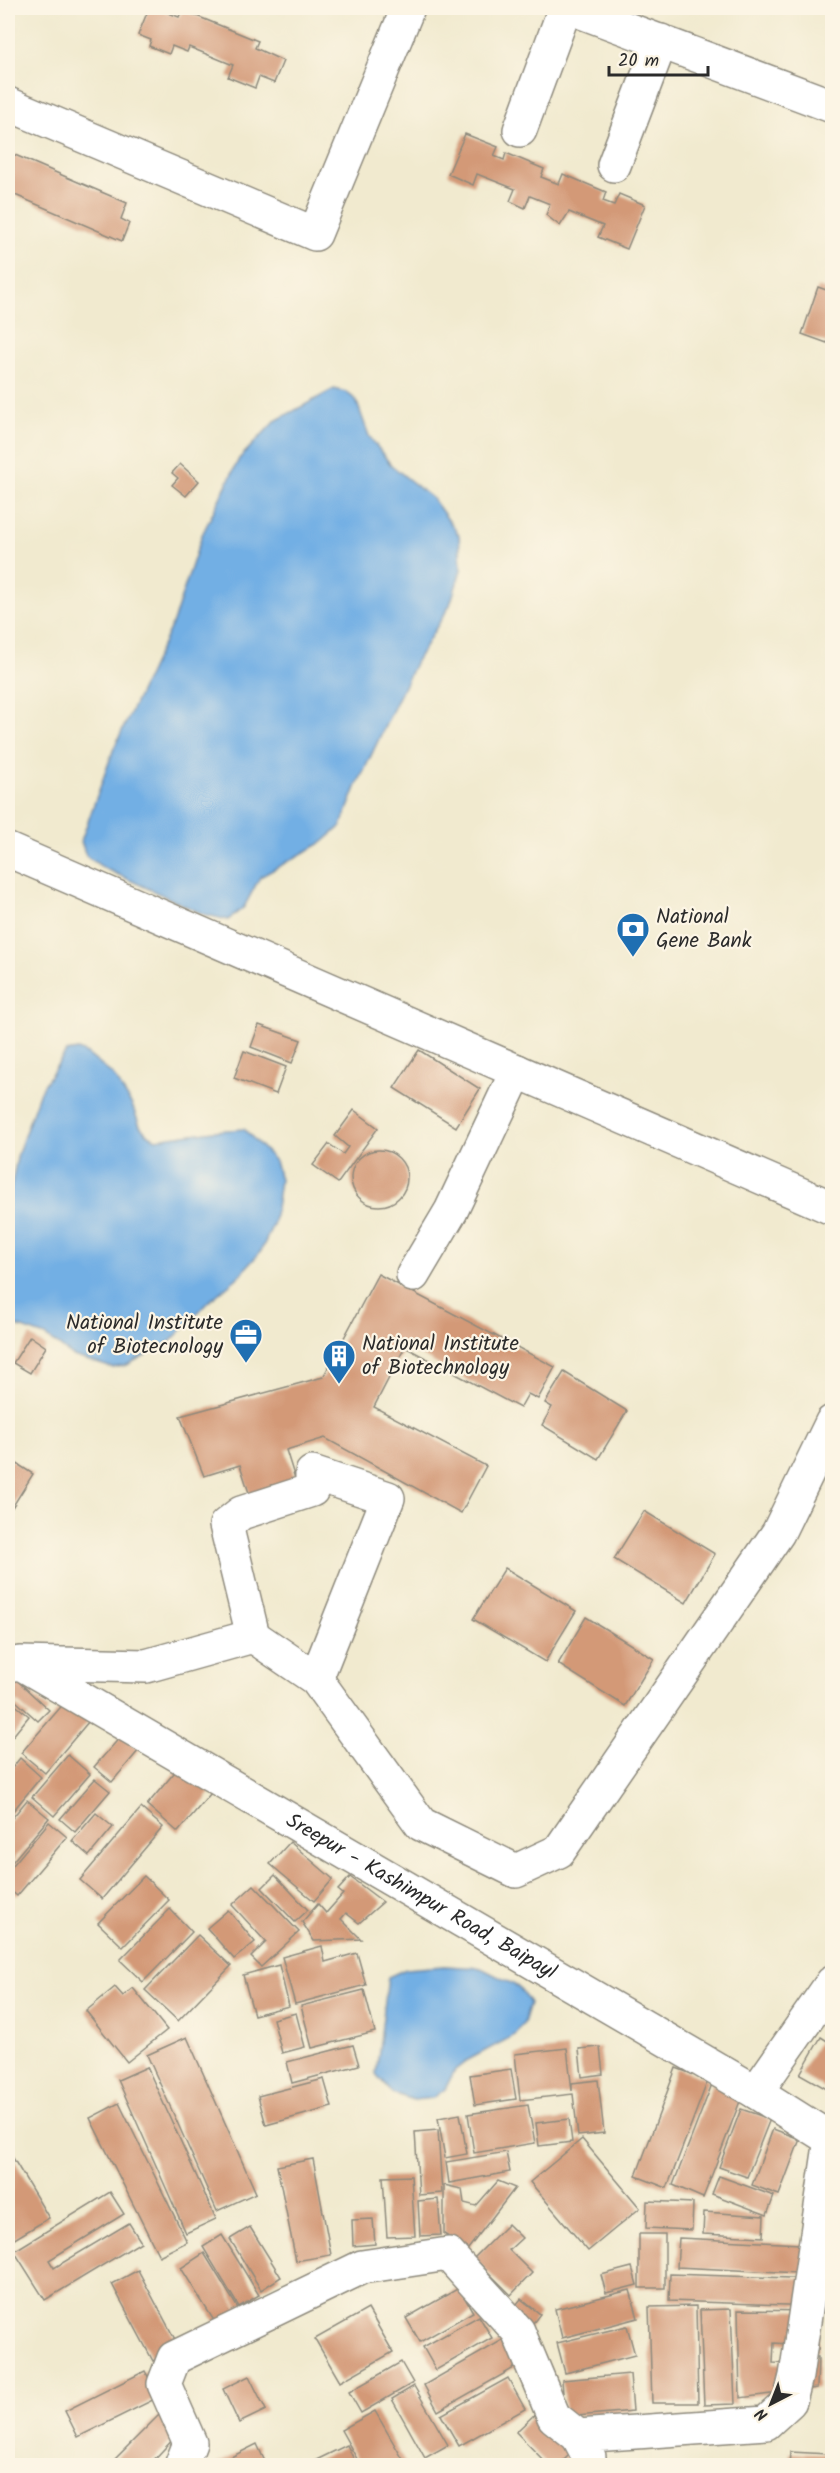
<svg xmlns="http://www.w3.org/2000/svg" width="840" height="2473" viewBox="0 0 840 2473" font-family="Kalam,sans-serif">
<rect width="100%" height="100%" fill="#fcf5e5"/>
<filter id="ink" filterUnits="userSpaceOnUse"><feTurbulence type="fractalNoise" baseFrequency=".0167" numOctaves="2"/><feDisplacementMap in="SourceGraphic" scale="12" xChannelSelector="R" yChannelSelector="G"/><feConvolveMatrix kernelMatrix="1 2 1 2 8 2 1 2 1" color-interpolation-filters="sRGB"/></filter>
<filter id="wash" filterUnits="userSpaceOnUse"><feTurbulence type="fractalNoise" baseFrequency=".008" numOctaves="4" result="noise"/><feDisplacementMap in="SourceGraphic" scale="24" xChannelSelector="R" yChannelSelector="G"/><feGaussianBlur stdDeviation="1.35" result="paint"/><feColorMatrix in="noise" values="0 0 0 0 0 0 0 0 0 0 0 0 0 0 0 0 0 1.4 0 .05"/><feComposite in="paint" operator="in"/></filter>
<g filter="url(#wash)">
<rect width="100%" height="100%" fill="#f1eacf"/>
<g fill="#72afe4" stroke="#4e6d88" stroke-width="1.5">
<path d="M 334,389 L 346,392 L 356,400 L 369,436 L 391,465 L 433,499 L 459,535 L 461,570 L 450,605 L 416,661 L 357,785 L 341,826 L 323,842 L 260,877 L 244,907 L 228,920 L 203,914 L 104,868 L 86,856 L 81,841 L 114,748 L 173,622 L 202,535 L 239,459 L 275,421 Z"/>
<path d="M 78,1050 L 87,1054 L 113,1075 L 132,1105 L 140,1126 L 147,1134 L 156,1139 L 214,1131 L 244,1129 L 275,1161 L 280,1180 L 274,1222 L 261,1251 L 237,1278 L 206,1304 L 171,1341 L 127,1365 L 113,1368 L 73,1356 L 45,1336 L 8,1323 L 8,1202 L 18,1153 L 40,1091 L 66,1052 Z"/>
<path d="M 444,1966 L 481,1968 L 519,1987 L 530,2003 L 524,2023 L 515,2035 L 468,2060 L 455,2070 L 445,2089 L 433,2098 L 414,2100 L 392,2093 L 376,2074 L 388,1977 L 406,1969 Z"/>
</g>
<g id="blocks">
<g fill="#d39977">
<path d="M 149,8 L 156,8 L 179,17 L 182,10 L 258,41 L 255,48 L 283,61 L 274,83 L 259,77 L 255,88 L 228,77 L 233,65 L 189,47 L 187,52 L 172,46 L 169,54 L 149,46 L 151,40 L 138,35 Z"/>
<path d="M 465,134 L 498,147 L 494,156 L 504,160 L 506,153 L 544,169 L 541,177 L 559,184 L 563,174 L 606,192 L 603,201 L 614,205 L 619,194 L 645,205 L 627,249 L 598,237 L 603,226 L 569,212 L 560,226 L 546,215 L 550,204 L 530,196 L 525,208 L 510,201 L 515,189 L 477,174 L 473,185 L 448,174 Z"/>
<path d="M 8,152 L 127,203 L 121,219 L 129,223 L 122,241 L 8,192 Z"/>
<path d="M 818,287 L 832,292 L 832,334 L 830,333 L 827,343 L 802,334 Z"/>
<path d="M 180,464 L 199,481 L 186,496 L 172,485 L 178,478 L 172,473 Z"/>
<path d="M 259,1025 L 301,1040 L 292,1063 L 251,1047 Z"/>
<path d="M 419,1050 L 480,1089 L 456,1127 L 394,1088 Z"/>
<path d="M 244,1051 L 286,1067 L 276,1094 L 234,1078 Z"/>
<path d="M 354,1110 L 378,1128 L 338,1183 L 313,1165 L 329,1144 L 343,1154 L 348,1147 L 335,1136 Z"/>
<circle cx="379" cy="1178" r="28"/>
<path d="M 378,1274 L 555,1367 L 538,1399 L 528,1394 L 520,1408 L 405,1347 L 374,1407 L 486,1466 L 461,1513 L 325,1438 L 286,1450 L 297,1485 L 251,1499 L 240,1465 L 204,1476 L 180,1416 L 323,1377 Z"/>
<path d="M 30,1336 L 46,1347 L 30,1373 L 13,1363 Z"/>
<path d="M 564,1372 L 627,1411 L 598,1459 L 542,1425 L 552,1407 L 545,1403 Z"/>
<path d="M 8,1458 L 33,1474 L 8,1514 Z"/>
<path d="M 644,1511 L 715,1554 L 686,1603 L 614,1559 Z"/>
<path d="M 505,1568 L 576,1611 L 545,1662 L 473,1619 Z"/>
<path d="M 586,1617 L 654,1659 L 625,1706 L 558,1664 Z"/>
<path d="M 8,1672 L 49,1710 L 38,1721 L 8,1694 Z"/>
<path d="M 8,1699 L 29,1716 L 8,1742 Z"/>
<path d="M 66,1701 L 89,1721 L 45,1773 L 21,1753 Z"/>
<path d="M 122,1735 L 139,1750 L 112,1782 L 94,1767 Z"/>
<path d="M 68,1755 L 90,1774 L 54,1816 L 32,1797 Z"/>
<path d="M 20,1758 L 41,1777 L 8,1817 L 8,1773 Z"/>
<path d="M 180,1766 L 211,1793 L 178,1832 L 147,1805 Z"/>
<path d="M 95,1779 L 110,1791 L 75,1832 L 60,1819 Z"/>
<path d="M 27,1800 L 49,1818 L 8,1867 L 8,1823 Z"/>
<path d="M 141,1808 L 163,1827 L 102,1899 L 80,1880 Z"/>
<path d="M 96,1813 L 113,1827 L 89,1856 L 72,1841 Z"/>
<path d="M 49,1822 L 67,1837 L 17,1896 L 8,1888 L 8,1871 Z"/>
<path d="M 290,1842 L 333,1879 L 314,1901 L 270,1864 Z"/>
<path d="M 275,1875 L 308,1910 L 295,1922 L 262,1888 Z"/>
<path d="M 144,1876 L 169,1900 L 123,1947 L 98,1923 Z"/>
<path d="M 350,1877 L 383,1902 L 359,1923 L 346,1913 L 341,1919 L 361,1939 L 314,1941 L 302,1922 L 318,1904 L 326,1913 L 343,1894 L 338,1890 Z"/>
<path d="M 254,1885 L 299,1932 L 261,1967 L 251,1957 L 266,1942 L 232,1905 Z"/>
<path d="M 170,1909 L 192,1932 L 143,1982 L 120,1960 Z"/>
<path d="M 228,1910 L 255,1942 L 234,1959 L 207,1928 Z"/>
<path d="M 198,1935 L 231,1966 L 178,2021 L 145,1990 Z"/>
<path d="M 322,1946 L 325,1962 L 357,1953 L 366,1985 L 295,2004 L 282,1957 Z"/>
<path d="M 279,1965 L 289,2006 L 254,2015 L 243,1975 Z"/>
<path d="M 115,1987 L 123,1996 L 133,1988 L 167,2030 L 127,2062 L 86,2011 Z"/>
<path d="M 364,1990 L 375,2032 L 312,2048 L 301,2006 Z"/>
<path d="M 296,2013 L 305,2047 L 282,2053 L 273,2019 Z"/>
<path d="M 187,2037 L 256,2193 L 217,2211 L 147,2055 Z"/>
<path d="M 821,2037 L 832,2044 L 832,2092 L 800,2074 Z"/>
<path d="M 353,2045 L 359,2065 L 292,2083 L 287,2062 Z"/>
<path d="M 600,2047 L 603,2074 L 582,2077 L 579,2049 Z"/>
<path d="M 567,2048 L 572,2091 L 572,2083 L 598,2080 L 604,2133 L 578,2136 L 573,2094 L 520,2100 L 515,2054 Z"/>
<path d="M 147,2067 L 216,2219 L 186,2233 L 118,2080 Z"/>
<path d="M 676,2068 L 708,2080 L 667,2188 L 636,2176 Z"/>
<path d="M 511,2069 L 516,2099 L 475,2105 L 470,2075 Z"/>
<path d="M 324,2079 L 332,2107 L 266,2125 L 258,2096 Z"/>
<path d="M 712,2084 L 742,2096 L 703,2198 L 673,2185 Z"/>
<path d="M 119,2103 L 187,2242 L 159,2256 L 90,2118 Z"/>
<path d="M 528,2105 L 535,2143 L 474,2153 L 468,2114 Z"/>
<path d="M 741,2109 L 770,2119 L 747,2177 L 719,2167 Z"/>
<path d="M 460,2114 L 467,2154 L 445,2158 L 438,2118 Z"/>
<path d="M 569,2119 L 572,2142 L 539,2146 L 536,2123 Z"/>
<path d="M 773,2129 L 800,2139 L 779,2195 L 752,2185 Z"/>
<path d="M 438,2130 L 442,2193 L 419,2195 L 415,2132 Z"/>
<path d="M 582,2139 L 640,2208 L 588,2251 L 530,2182 Z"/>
<path d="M 506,2152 L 510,2172 L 449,2183 L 446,2162 Z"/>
<path d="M 10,2153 L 49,2218 L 13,2240 L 8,2232 L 8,2154 Z"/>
<path d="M 313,2159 L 331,2255 L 296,2261 L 277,2166 Z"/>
<path d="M 411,2176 L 415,2236 L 387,2237 L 383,2177 Z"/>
<path d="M 719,2176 L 774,2196 L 767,2215 L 712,2194 Z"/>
<path d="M 498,2181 L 515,2188 L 468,2249 L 444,2234 L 444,2185 L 462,2189 L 464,2203 L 476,2206 Z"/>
<path d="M 110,2192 L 124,2214 L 49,2260 L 54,2268 L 129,2223 L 141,2242 L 45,2300 L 14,2251 Z"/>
<path d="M 438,2199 L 441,2235 L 420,2236 L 418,2201 Z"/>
<path d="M 647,2201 L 693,2203 L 692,2230 L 646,2228 Z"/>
<path d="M 704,2212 L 764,2216 L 763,2237 L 703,2234 Z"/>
<path d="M 373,2219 L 375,2244 L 353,2246 L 352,2220 Z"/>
<path d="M 508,2224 L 522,2238 L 509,2250 L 532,2273 L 511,2295 L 474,2258 Z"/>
<path d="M 250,2227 L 281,2277 L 261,2290 L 230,2239 Z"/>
<rect x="639" y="2234" width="26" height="54"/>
<path d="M 222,2235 L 259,2295 L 239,2307 L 203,2247 Z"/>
<path d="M 679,2238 L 820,2245 L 818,2274 L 677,2267 Z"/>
<path d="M 204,2253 L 239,2310 L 216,2324 L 181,2268 Z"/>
<path d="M 632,2267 L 637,2285 L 606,2293 L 601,2275 Z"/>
<path d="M 138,2270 L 179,2347 L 153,2361 L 112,2284 Z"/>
<path d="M 670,2274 L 819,2279 L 818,2306 L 669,2301 Z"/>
<path d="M 459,2288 L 473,2312 L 420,2342 L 406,2318 Z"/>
<path d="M 630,2290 L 638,2318 L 562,2338 L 555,2309 Z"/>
<path d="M 521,2299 L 540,2314 L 527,2331 L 507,2316 Z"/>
<path d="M 696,2306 L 698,2403 L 652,2403 L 649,2307 Z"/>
<path d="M 368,2309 L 393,2352 L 340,2382 L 315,2339 Z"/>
<path d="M 731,2309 L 735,2404 L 704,2405 L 700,2310 Z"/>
<path d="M 738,2310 L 819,2311 L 818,2350 L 789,2349 L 789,2344 L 774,2343 L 773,2363 L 792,2364 L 792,2356 L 818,2357 L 817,2388 L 740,2398 Z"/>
<path d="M 479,2316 L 492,2338 L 436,2370 L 423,2347 Z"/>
<path d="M 627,2326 L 635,2355 L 565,2373 L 557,2343 Z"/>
<path d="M 506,2338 L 521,2364 L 438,2411 L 424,2385 Z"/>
<path d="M 401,2362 L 413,2383 L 361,2413 L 349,2392 Z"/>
<path d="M 145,2371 L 159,2397 L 78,2437 L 65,2411 Z"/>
<path d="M 630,2374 L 633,2411 L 565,2417 L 562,2380 Z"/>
<path d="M 249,2376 L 266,2410 L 239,2423 L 223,2389 Z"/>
<path d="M 508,2378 L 525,2409 L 459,2446 L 441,2415 Z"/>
<path d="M 414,2386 L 448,2445 L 425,2458 L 392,2399 Z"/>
<path d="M 375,2411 L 405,2463 L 400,2466 L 361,2466 L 341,2430 Z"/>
<path d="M 536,2413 L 573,2451 L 558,2466 L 549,2466 L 516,2432 Z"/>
<path d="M 160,2414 L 179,2433 L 148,2466 L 108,2466 Z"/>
<path d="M 257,2444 L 267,2466 L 213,2466 Z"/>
<path d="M 347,2445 L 357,2466 L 304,2466 Z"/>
<path d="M 790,2452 L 829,2454 L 829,2466 L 789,2466 Z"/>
</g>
</g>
</g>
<g filter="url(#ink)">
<use href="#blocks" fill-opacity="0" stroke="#8e8a7d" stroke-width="1.5"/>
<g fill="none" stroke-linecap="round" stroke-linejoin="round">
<g stroke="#8e8a7d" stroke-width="36">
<g id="minor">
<path d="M 571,8 L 832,106"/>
<path d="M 8,104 L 315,234 L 408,8"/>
<path d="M 520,130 L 565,8"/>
<path d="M 614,165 L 661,41"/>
<path d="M 8,850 L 832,1208"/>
<path d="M 413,1275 L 451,1211 L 517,1071"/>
<path d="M 253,1636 L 226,1525 L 241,1513 L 312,1490 L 312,1473 L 388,1498 L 316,1679"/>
<path id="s1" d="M 22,1664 L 756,2092 L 832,2140"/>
<path d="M 8,1665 L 20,1663 L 146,1666 L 253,1636 L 316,1679 L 421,1824 L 516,1871 L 559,1851 L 778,1533 L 832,1422"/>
<path d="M 756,2092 L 832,1983"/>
<path d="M 181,2466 L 190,2443 L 164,2384 L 174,2358 L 362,2267 L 448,2254 L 518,2331 L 554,2417 L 578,2436"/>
<path d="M 588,2466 L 589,2457 L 578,2436 L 766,2423 L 790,2401 L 796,2376 L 831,2139"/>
</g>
</g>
<use href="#minor" stroke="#fff" stroke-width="33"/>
</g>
</g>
<defs>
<g id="bank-pin" transform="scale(1.725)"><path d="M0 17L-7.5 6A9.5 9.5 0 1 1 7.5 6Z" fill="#1f6fb2" stroke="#fcf5e5"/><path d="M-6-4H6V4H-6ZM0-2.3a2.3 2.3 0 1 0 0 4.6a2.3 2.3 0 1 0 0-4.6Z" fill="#fff"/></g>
<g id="office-pin" transform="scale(1.725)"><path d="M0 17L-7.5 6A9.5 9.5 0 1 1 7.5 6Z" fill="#1f6fb2" stroke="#fcf5e5"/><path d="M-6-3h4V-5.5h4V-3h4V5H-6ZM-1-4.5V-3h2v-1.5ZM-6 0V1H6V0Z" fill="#fff"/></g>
<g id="building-pin" transform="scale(1.725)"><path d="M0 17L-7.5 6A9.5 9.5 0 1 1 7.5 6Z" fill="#1f6fb2" stroke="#fcf5e5"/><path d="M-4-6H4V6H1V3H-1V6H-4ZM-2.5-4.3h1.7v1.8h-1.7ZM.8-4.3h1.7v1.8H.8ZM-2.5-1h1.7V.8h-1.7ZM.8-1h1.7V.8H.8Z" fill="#fff"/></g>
</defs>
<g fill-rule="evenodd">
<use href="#bank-pin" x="633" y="929"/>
<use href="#office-pin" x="246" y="1335"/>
<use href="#building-pin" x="339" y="1356"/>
</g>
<g text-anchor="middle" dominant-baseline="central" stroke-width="4.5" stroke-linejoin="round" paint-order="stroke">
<g font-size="21" fill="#2b2b2b" stroke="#fcf5e5" text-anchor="start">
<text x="656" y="917">National<tspan x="656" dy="24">Gene Bank</tspan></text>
<text x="223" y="1323" text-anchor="end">National Institute<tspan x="223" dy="24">of Biotecnology</tspan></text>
<text x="362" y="1344">National Institute<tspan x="362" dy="24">of Biotechnology</tspan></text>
</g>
<g font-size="21" fill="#2b2b2b" stroke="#fcf5e5">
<text stroke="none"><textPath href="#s1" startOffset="462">Sreepur - Kashimpur Road, Baipayl</textPath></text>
</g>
</g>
<rect width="840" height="2473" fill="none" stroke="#fcf5e5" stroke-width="30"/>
<g transform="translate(771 2404) rotate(222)" stroke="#fcf5e5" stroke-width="4.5" paint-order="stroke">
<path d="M0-4.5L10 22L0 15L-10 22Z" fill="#2b2b2b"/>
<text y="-9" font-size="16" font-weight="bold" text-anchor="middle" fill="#2b2b2b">N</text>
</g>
<path d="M609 66v9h99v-9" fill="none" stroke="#2b2b2b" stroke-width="3"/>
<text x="618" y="66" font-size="18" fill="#2b2b2b" stroke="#fcf5e5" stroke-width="4.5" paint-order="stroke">20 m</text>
</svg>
